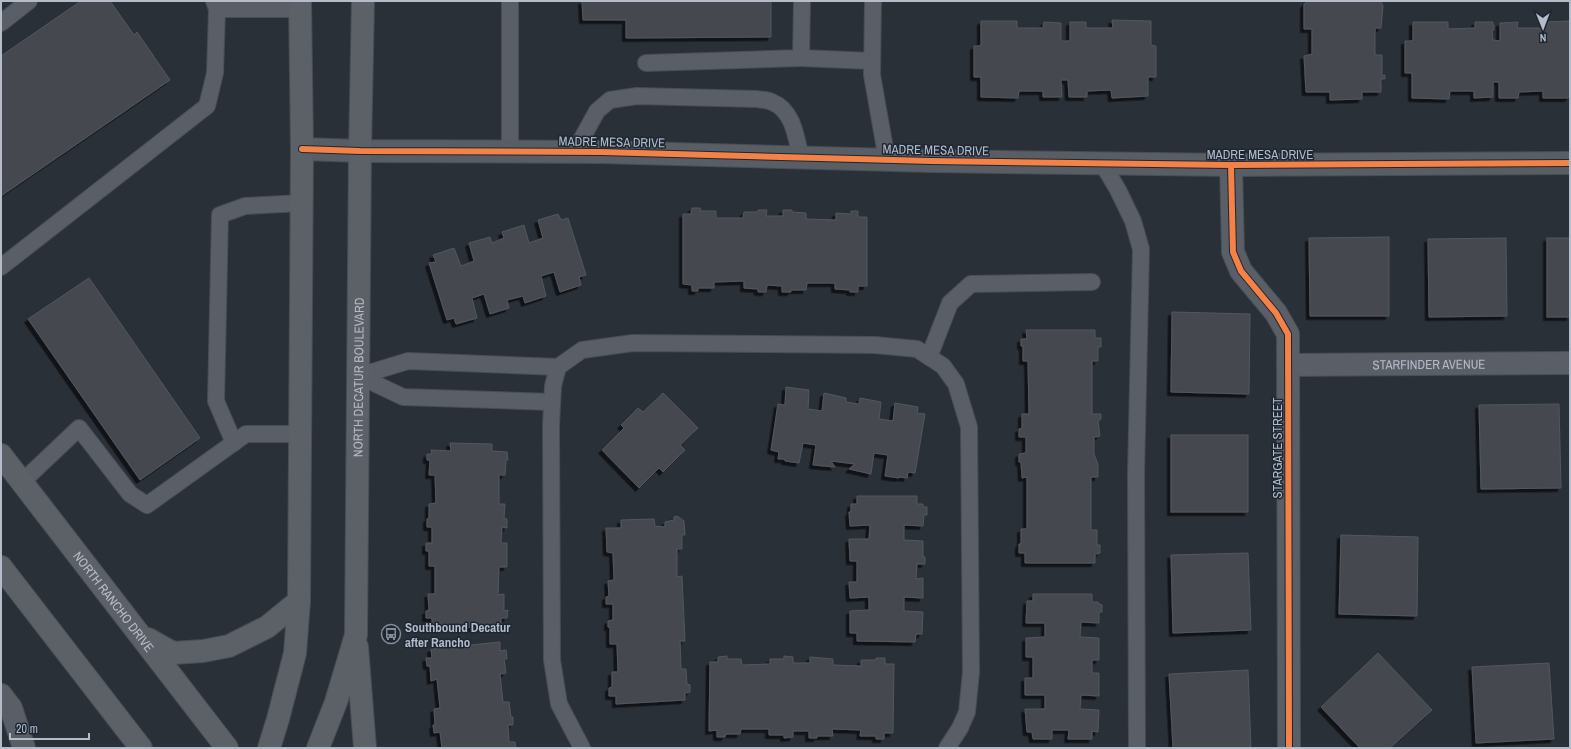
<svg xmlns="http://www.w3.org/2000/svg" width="1571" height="749" viewBox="0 0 1571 749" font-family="'Archivo Narrow',sans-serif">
<defs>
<filter id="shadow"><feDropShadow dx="-3.5" dy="3.5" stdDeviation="0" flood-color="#0009"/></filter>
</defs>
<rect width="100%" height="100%" fill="#2a3038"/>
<g fill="#444950" stroke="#52575f" filter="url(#shadow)">
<path d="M 81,1 L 110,1 L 134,35 L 137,32 L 170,80 L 1,196 L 1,56 Z"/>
<path d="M 582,1 L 771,1 L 771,37 L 626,38 L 626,20 L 583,20 Z"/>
<path d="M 1306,1 L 1381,1 L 1383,6 L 1381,28 L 1376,28 L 1375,30 L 1375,55 L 1382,55 L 1382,76 L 1385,75 L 1385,79 L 1381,79 L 1381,92 L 1362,92 L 1362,99 L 1330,100 L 1330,92 L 1306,92 L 1304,56 L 1312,54 L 1312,29 L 1304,29 L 1304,4 L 1306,4 Z"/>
<path d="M 1112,20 L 1151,21 L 1151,45 L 1156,46 L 1156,77 L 1148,77 L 1148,96 L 1112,98 L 1111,90 L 1087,91 L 1087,97 L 1069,97 L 1068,80 L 1061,80 L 1062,97 L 1043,97 L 1043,91 L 1019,91 L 1018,98 L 981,97 L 981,77 L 974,77 L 974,46 L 979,46 L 981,44 L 981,21 L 1017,21 L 1017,28 L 1043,28 L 1044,22 L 1061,23 L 1061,41 L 1070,41 L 1070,22 L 1086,22 L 1086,28 L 1113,28 Z"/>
<path d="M 1570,21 L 1570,97 L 1568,97 L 1568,98 L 1543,98 L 1543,91 L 1519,92 L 1518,98 L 1499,98 L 1499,82 L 1493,82 L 1493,97 L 1474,98 L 1474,91 L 1450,91 L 1449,99 L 1412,98 L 1412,73 L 1405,73 L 1405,41 L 1411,41 L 1413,40 L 1413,22 L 1448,22 L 1448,29 L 1475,28 L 1475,22 L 1493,22 L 1493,25 L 1494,25 L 1494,30 L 1492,30 L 1493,40 L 1500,41 L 1500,23 L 1518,22 L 1517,28 L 1544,28 L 1544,22 Z"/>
<path d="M 692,208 L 700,208 L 701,211 L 716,211 L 716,218 L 743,218 L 744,212 L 758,212 L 758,210 L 767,210 L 766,216 L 783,216 L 783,210 L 792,210 L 792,212 L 806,213 L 806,219 L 836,220 L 836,213 L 851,214 L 851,211 L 858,211 L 858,217 L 867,217 L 867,286 L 858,286 L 858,292 L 850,292 L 850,290 L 835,289 L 835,283 L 807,283 L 806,290 L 791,290 L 791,292 L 782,292 L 782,286 L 767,285 L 766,292 L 758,292 L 758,289 L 744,288 L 744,281 L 714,282 L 714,288 L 698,288 L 698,291 L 692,291 L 692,285 L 683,284 L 683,214 L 691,214 Z"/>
<path d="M 558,214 L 561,220 L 568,218 L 586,275 L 579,277 L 581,285 L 560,292 L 554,272 L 541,276 L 546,296 L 525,303 L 523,296 L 507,300 L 509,308 L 490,314 L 484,294 L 472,298 L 477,318 L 456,324 L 454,318 L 447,320 L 429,263 L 436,262 L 433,255 L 454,248 L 461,266 L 474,261 L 469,243 L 490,237 L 492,243 L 504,238 L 502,232 L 524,225 L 529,243 L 543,238 L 538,220 Z"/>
<path d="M 1389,237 L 1389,316 L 1310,316 L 1309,238 Z"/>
<path d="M 1506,238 L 1507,316 L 1429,317 L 1428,239 Z"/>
<rect x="1547" y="238" width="23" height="79"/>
<path d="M 89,278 L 200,438 L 140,480 L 28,319 Z"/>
<path d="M 1172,312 L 1250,314 L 1249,394 L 1171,392 Z"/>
<path d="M 1026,330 L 1095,330 L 1095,338 L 1101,338 L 1101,347 L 1098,347 L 1098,361 L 1092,361 L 1092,414 L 1101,414 L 1101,419 L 1098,421 L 1100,436 L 1094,437 L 1094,454 L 1098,464 L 1098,477 L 1091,477 L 1091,530 L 1097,530 L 1097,545 L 1100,545 L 1100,553 L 1095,554 L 1095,563 L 1025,563 L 1025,553 L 1019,553 L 1019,544 L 1021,544 L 1021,529 L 1027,529 L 1027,477 L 1022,478 L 1021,462 L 1019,462 L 1019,454 L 1026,453 L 1026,437 L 1019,437 L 1019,429 L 1022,428 L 1022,414 L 1029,414 L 1028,361 L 1023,361 L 1023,346 L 1021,346 L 1021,339 L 1027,339 Z"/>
<path d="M 786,387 L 809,390 L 808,409 L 822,411 L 824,393 L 846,398 L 846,402 L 859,404 L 860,398 L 881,402 L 879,419 L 893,421 L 895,403 L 918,407 L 917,413 L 925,414 L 915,473 L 908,472 L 907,478 L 899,477 L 899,478 L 885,476 L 888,455 L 874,453 L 871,474 L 849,469 L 855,464 L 831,461 L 835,467 L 813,465 L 816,445 L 803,443 L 799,463 L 785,461 L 785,459 L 778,459 L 779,452 L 771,450 L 778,404 L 785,405 Z"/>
<path d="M 663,393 L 698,428 L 680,445 L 685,450 L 663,472 L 659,468 L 639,488 L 602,450 L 624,428 L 621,425 L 638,408 L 643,412 Z"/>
<path d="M 1559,404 L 1561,488 L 1481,489 L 1479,405 Z"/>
<rect x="1171" y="435" width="77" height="77"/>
<path d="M 450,443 L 492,444 L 492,451 L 507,452 L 508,460 L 506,460 L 505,475 L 499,475 L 499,504 L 505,504 L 504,518 L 507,519 L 507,528 L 502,527 L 501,543 L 507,543 L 507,567 L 499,567 L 498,595 L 504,594 L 504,611 L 508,610 L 507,618 L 501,618 L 501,628 L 432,627 L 432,618 L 426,618 L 426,611 L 429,610 L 428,594 L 435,594 L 435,566 L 429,566 L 429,551 L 426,551 L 426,543 L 432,543 L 432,527 L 427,527 L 427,519 L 429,518 L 429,504 L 436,503 L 435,475 L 429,475 L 430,460 L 427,460 L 427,454 L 432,454 L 431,450 L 451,451 Z"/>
<path d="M 857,496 L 917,496 L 917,504 L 923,504 L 923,507 L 927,507 L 927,515 L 924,515 L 923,526 L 904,525 L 904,540 L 923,541 L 923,557 L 925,557 L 925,564 L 917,564 L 916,579 L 923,578 L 923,598 L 904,597 L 904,611 L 923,612 L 922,634 L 916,634 L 915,642 L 857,641 L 857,633 L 850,633 L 850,611 L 869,610 L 869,597 L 850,598 L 849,582 L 857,582 L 857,561 L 850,561 L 849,539 L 869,539 L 870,525 L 850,526 L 849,512 L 851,512 L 851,504 L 857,504 Z"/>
<path d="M 677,516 L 684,521 L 685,535 L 682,535 L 682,549 L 677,549 L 677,577 L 682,576 L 685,641 L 680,641 L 681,669 L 686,669 L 687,684 L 690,685 L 690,692 L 685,693 L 685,700 L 616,704 L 616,696 L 609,696 L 609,688 L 612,687 L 612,672 L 618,672 L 617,644 L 610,644 L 610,627 L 608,627 L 608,621 L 613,620 L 613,604 L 606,604 L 606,597 L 609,596 L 608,581 L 614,580 L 613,553 L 607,552 L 606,528 L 621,528 L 621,520 L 654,519 L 655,526 L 665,527 L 665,522 L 674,520 L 674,517 Z"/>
<path d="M 1341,535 L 1418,537 L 1417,616 L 1339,614 Z"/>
<path d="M 1248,553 L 1251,630 L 1173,633 L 1171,555 Z"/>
<path d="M 1033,594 L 1092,594 L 1092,602 L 1098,602 L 1099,604 L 1102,605 L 1102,612 L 1099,612 L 1099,623 L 1081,622 L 1080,637 L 1099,638 L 1099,660 L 1092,660 L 1092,673 L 1099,673 L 1099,696 L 1081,695 L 1080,709 L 1099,710 L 1098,732 L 1092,731 L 1092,739 L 1068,739 L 1069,730 L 1052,730 L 1052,739 L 1033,739 L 1032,732 L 1027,732 L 1025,709 L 1045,709 L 1045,695 L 1025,695 L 1025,678 L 1033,678 L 1033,657 L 1026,657 L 1026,638 L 1045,637 L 1045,623 L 1026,623 L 1027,601 L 1033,601 Z"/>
<path d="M 500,642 L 500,651 L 506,650 L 507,659 L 504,659 L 506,673 L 500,674 L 503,702 L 509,702 L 511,717 L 513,717 L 513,725 L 508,725 L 509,742 L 515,742 L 516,748 L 442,748 L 440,732 L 434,733 L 433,725 L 435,725 L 434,709 L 440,708 L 437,679 L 431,681 L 430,666 L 427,666 L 426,658 L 432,658 L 431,649 Z"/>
<path d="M 1378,653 L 1432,710 L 1390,748 L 1360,748 L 1321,707 Z"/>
<path d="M 727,656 L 727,659 L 741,659 L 742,665 L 770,664 L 770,659 L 784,659 L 784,656 L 793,657 L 793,663 L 810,663 L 810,657 L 833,659 L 833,665 L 861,666 L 861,660 L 876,660 L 876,658 L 885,658 L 885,664 L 894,664 L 893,733 L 884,733 L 884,739 L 876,739 L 876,736 L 860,736 L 861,730 L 832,729 L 833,736 L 817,736 L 817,738 L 809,738 L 809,731 L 793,731 L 793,737 L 784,738 L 784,735 L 769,735 L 769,729 L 741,729 L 740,734 L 726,734 L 725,737 L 717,737 L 717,730 L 709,731 L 710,662 L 718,662 L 718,657 Z"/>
<path d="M 1549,663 L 1554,739 L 1476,743 L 1472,667 Z"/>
<path d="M 1248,670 L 1251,748 L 1173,748 L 1169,674 Z"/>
</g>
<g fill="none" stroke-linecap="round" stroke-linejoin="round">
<g stroke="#484c53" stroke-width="18">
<g id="lane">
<path d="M 510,1 L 510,152"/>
<path d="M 873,1 L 872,75 L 887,160"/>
<path d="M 217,9 L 300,9"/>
<path d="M 1,23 L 29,1"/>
<path d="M 801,58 L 872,61"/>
<path d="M 646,63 L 801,58 L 802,1"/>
<path d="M 574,153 L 597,111 L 610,100 L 637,96 L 757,99 C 762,100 768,100 772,102 C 794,111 796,138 801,158"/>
<path d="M 1102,163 L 1118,190 L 1133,221 L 1141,249 L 1136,474 L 1137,748"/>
<path d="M 1,267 L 207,106 L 215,73 L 217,9 L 214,1"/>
<path d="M 929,357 L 950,303 L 971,284 L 1092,282"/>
<path d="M 359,376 L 408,361 L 558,367"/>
<path d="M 359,376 L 403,397 L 552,402"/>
<path d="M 234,443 L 216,401 L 220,215 L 245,206 L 302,203"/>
<path d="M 22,482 L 79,428 L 130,494 L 147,505 L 246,434 L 301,434"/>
<path d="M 582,748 L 559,704 L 552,660 L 551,426 L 553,386 L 558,367 L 582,350 L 633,343 L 875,345 L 917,349 L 943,366 L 956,384 L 969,427 L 971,672 L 967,712 L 960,728 L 947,748"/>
</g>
</g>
<g stroke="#484c53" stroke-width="24">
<g id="street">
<path d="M 1231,165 L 1233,252 L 1241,271 L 1276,313 L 1288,334 L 1289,748"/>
<path id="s1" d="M 1288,365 L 1570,363"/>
<path d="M 1,695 L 11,708 L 24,748"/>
</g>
</g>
<g stroke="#484c53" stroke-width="24">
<path id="secondary" d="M 302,149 L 360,151 L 601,152 L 931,161 L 1231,165 L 1570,163"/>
</g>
<g stroke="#484c55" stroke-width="24">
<g id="primary">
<path id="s2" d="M 1,455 L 227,748"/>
<path d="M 1,567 L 141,748"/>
<path d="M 148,639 L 173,653 L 203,651 L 229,646 L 267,627 L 299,601"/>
<path d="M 357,647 L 365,748"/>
<path d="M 269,748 L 278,719 L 295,653 L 299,601 L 302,149 L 300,1"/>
<path id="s3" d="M 318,748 L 336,702 L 356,635 L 360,151 L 363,1"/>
</g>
</g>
<use href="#lane" stroke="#5a5e66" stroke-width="16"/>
<use href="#street" stroke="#5a5e66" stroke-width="22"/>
<use href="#secondary" stroke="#595d64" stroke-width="22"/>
<use href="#primary" stroke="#5c6168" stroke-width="22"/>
<g stroke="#1d2633" stroke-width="8">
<g id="cycleway">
<path d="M 302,149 L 360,151 L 601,152 L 931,161 L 1231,165 L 1570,163"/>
<path d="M 1231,165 L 1233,252 L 1241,271 L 1276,313 L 1288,334 L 1289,748"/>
</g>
</g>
<use href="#cycleway" stroke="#f48246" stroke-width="6"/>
</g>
<defs>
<g id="bus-ring" transform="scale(1)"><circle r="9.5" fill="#1d2633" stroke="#848b96" stroke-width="1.5"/><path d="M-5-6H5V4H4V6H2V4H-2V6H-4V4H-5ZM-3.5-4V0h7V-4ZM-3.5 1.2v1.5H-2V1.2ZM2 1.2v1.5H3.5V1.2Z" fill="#848b96"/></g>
</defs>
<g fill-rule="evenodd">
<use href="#bus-ring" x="391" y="634"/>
</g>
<g text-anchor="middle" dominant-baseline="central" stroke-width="3" stroke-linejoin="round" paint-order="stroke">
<g font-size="13" fill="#b4bcc9" stroke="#1d2633">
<text transform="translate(612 142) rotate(1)">MADRE MESA DRIVE</text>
<text transform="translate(936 150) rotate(1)">MADRE MESA DRIVE</text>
<text x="1260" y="154">MADRE MESA DRIVE</text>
<text stroke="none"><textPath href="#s1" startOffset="141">STARFINDER AVENUE</textPath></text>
<text stroke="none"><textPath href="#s3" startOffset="377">NORTH DECATUR BOULEVARD</textPath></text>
<text transform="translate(1277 448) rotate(-90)">STARGATE STREET</text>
<text stroke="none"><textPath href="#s2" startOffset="185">NORTH RANCHO DRIVE</textPath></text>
</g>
<g font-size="13" font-weight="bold" fill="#b4bcc9" stroke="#1d2633" text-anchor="start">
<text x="405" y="627">Southbound Decatur<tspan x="405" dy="15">after Rancho</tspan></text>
</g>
</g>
<rect width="1571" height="749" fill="none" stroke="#b4bcc9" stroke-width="4"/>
<g transform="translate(1543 28) rotate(179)" stroke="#1d2633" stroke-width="3" paint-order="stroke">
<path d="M0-3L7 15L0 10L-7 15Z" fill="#b4bcc9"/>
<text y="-6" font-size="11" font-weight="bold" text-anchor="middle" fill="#b4bcc9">N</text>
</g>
<path d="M10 733v6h79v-6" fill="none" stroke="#b4bcc9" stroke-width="2"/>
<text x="16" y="733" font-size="12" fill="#b4bcc9" stroke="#1d2633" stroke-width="3" paint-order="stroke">20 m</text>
</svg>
